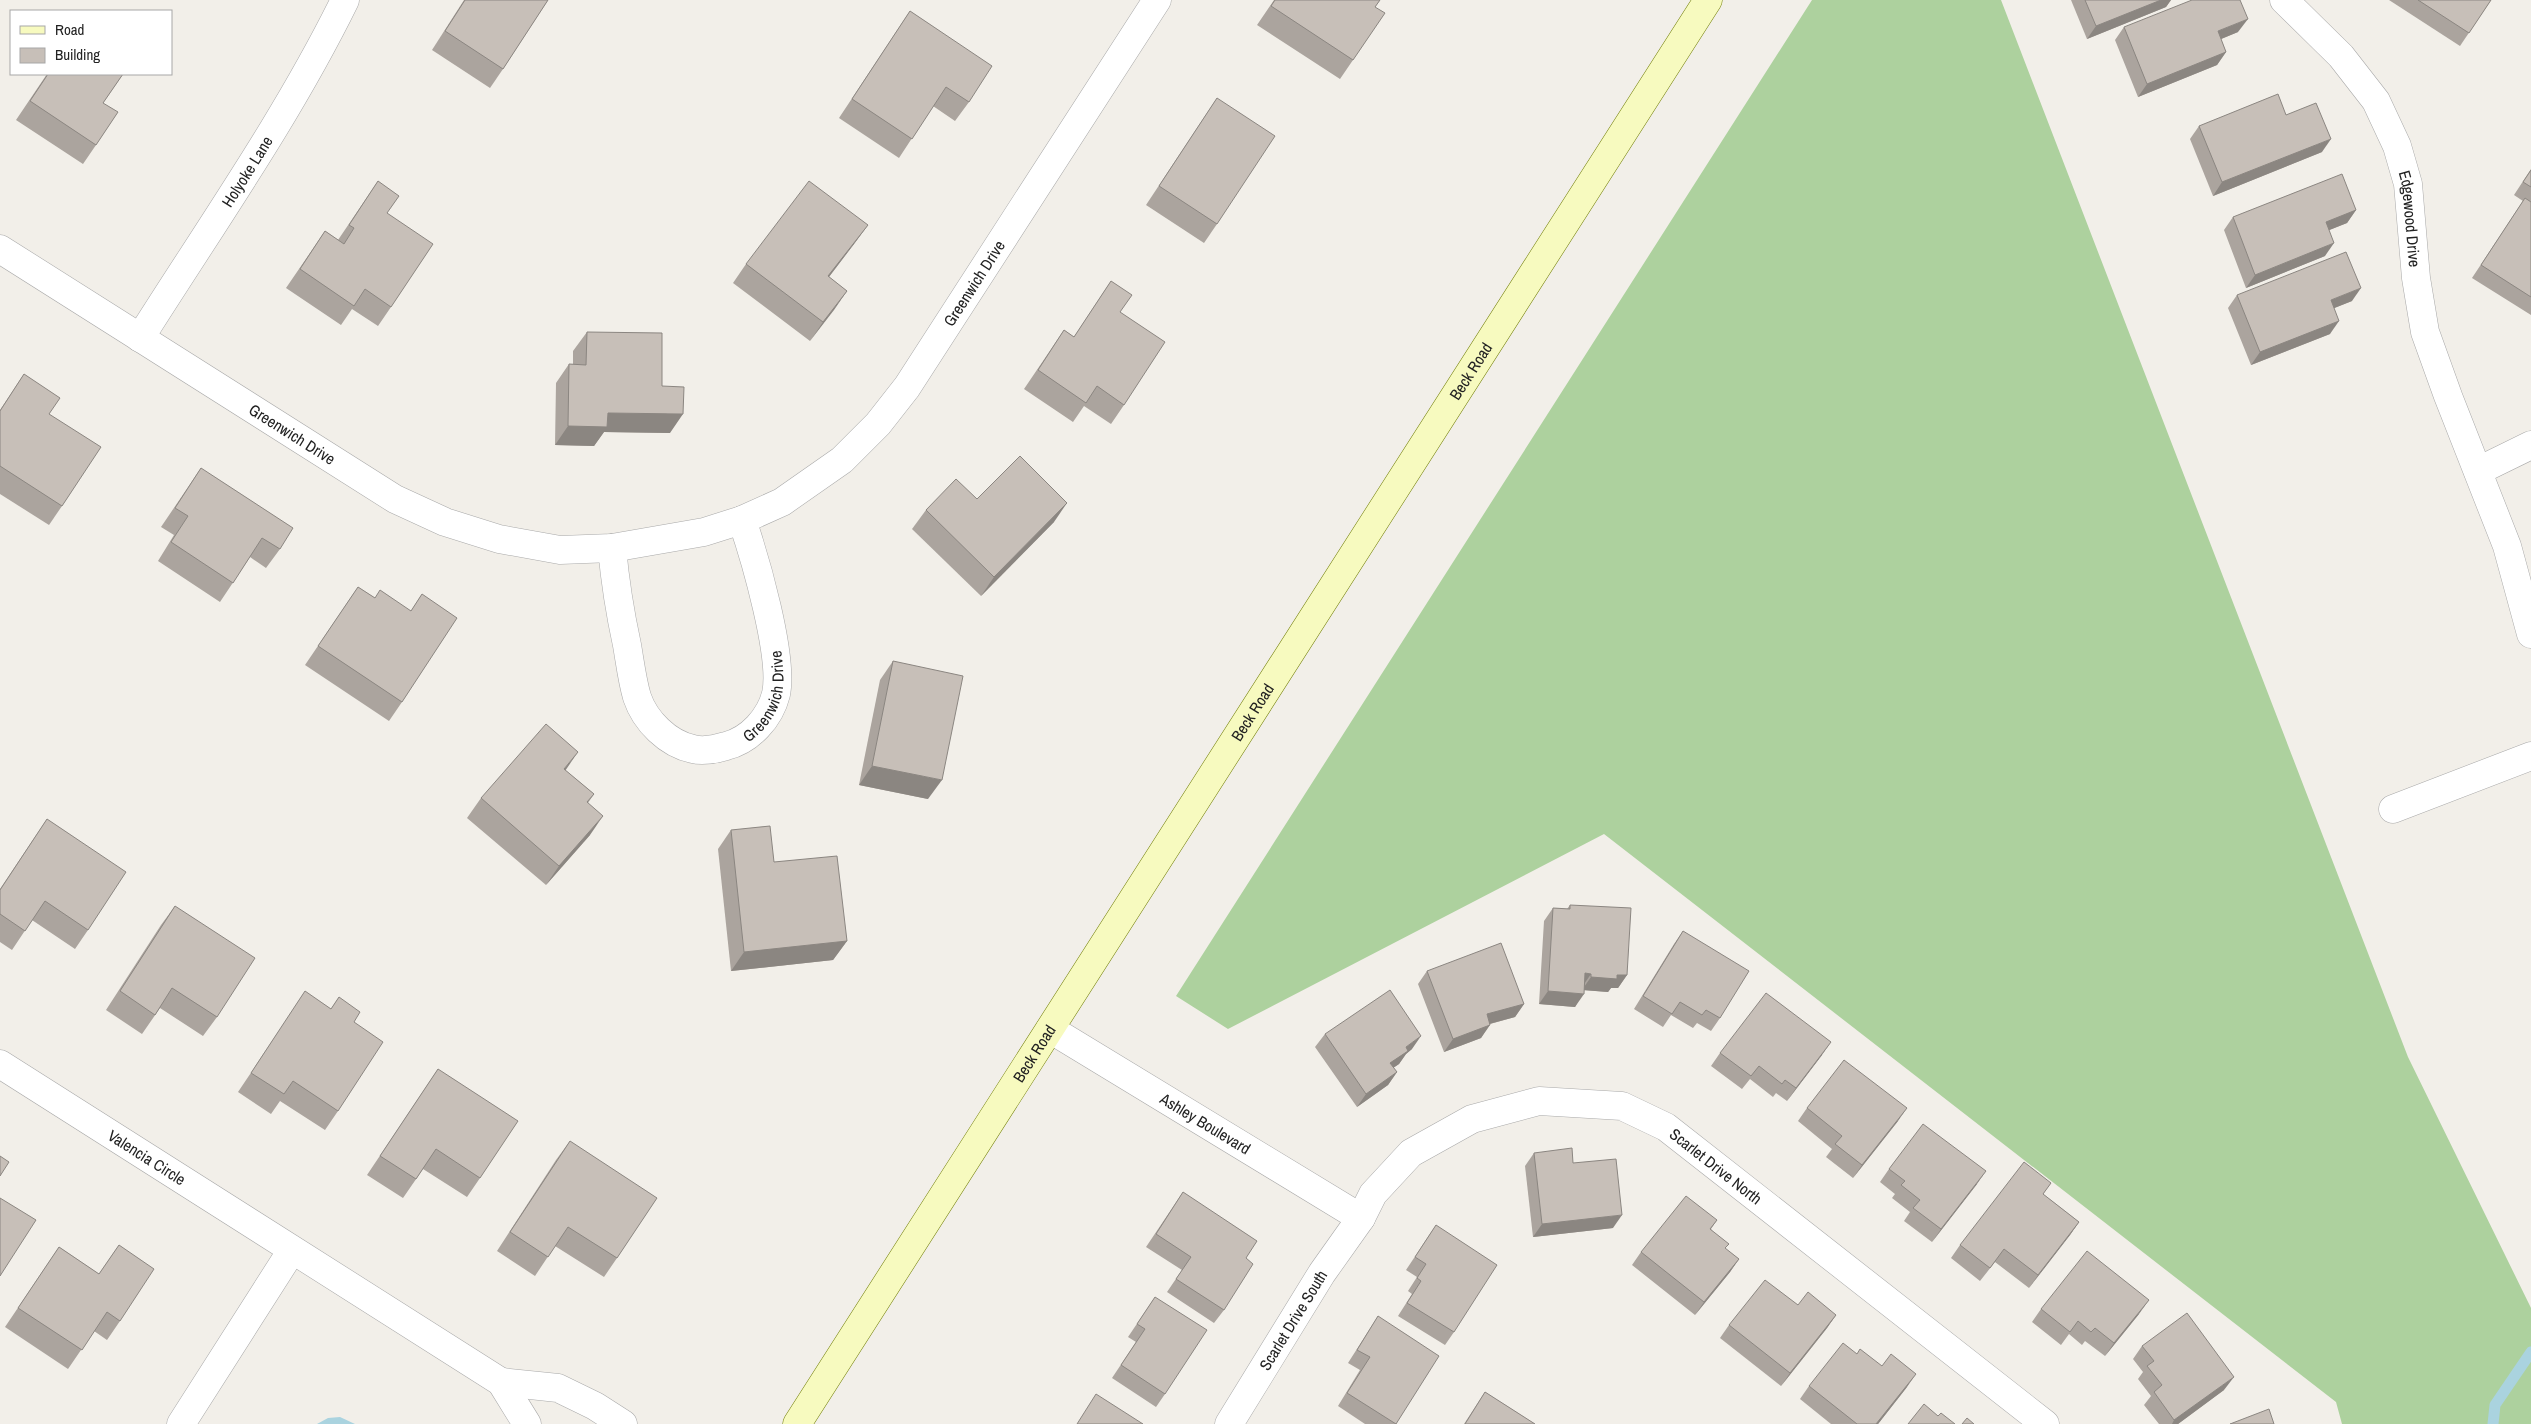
<svg xmlns="http://www.w3.org/2000/svg" width="2531" height="1424" viewBox="0 0 2531 1424" font-family="'Archivo Narrow',sans-serif">
<rect width="100%" height="100%" fill="#f2efe9"/>
<path fill="#add19e" d="M 1812,0 L 2001,0 L 2408,1057 L 2531,1308 L 2531,1424 L 2342,1424 L 2336,1402 L 1604,834 L 1228,1029 L 1176,996 Z"/>
<path fill="#aad3df" d="M 340,1417 L 355,1424 L 317,1424 L 328,1418 Z"/>
<g fill="none" stroke-linecap="round" stroke-linejoin="round">
<path stroke="#aad3df" stroke-width="11" d="M 2493,1424 L 2495,1405 L 2531,1352"/>
<g stroke="#a9a9a9" stroke-width="29">
<g id="street">
<path id="s1" d="M 2284,0 L 2341,56 L 2376,101 L 2397,146 L 2408,184 L 2416,278 L 2425,332 L 2448,396 L 2507,546 L 2531,634"/>
<path id="s2" d="M 0,249 L 395,499 L 445,522 L 499,539 L 560,550 L 612,548 L 704,532 L 742,520 L 782,502 L 842,460 L 878,424 L 907,387 L 1157,0"/>
<path id="s3" d="M 140,338 C 210,227 287,118 345,0"/>
<path d="M 2478,471 L 2531,445"/>
<path id="s4" d="M 612,548 C 615,581 620,613 627,645 C 630,662 632,680 637,697 C 645,721 668,744 693,749 C 704,752 716,749 726,746 C 750,740 770,718 776,694 C 784,657 755,558 742,520"/>
<path d="M 2393,809 L 2531,756"/>
<path id="s5" d="M 1050,1029 L 1361,1218"/>
<path id="s6" d="M 0,1064 L 501,1382 L 527,1424"/>
<path d="M 501,1382 L 558,1388 L 595,1406 L 623,1424"/>
<path d="M 181,1424 L 292,1250"/>
<path id="s7" d="M 1229,1424 L 1322,1273 L 1361,1218 L 1373,1194 L 1411,1153 L 1472,1119 L 1539,1101 L 1622,1106 L 1666,1127 L 2045,1424"/>
</g>
</g>
<g stroke="#707d05" stroke-width="29">
<g id="secondary">
<path id="s8" d="M 797,1424 L 1708,0"/>
</g>
</g>
<use href="#street" stroke="#fff" stroke-width="28"/>
<use href="#secondary" stroke="#f7fabf" stroke-width="28"/>
</g>
<g fill="#aba49e">
<path d="M 464,0 L 548,0 L 503,69 L 490,88 L 432,50 Z"/>
<path d="M 1274,0 L 1380,0 L 1375,7 L 1353,60 L 1340,79 L 1257,25 Z"/>
<path d="M 2071,0 L 2171,0 L 2166,7 L 2087,39 Z"/>
<path d="M 2389,0 L 2491,0 L 2460,46 Z"/>
<path d="M 910,11 L 969,102 L 955,121 L 933,106 L 899,158 L 839,118 Z"/>
<path d="M 2124,27 L 2238,32 L 2221,39 L 2226,52 L 2217,65 L 2138,97 L 2115,40 Z"/>
<path d="M 47,74 L 123,74 L 103,103 L 96,145 L 83,164 L 16,120 Z"/>
<path d="M 1217,98 L 1217,224 L 1204,243 L 1146,205 Z"/>
<path d="M 2286,115 L 2322,152 L 2213,196 L 2190,139 L 2199,126 Z"/>
<path d="M 2531,169 L 2531,315 L 2472,278 L 2523,201 L 2514,195 Z"/>
<path d="M 378,181 L 387,213 L 391,307 L 378,326 L 352,309 L 341,325 L 286,288 L 325,231 L 338,240 Z"/>
<path d="M 2356,210 L 2347,223 L 2329,230 L 2325,256 L 2246,288 L 2224,230 L 2233,217 Z"/>
<path d="M 868,225 L 854,244 L 829,277 L 847,291 L 810,341 L 733,283 L 746,264 Z"/>
<path d="M 1111,281 L 1120,312 L 1124,405 L 1111,424 L 1084,406 L 1073,422 L 1024,389 L 1064,330 L 1074,337 Z"/>
<path d="M 2237,295 L 2352,301 L 2334,308 L 2330,334 L 2251,365 L 2228,308 Z"/>
<path d="M 587,332 L 662,386 L 670,433 L 604,432 L 594,446 L 555,445 L 556,383 L 569,364 L 573,364 L 573,351 Z"/>
<path d="M 24,374 L 49,414 L 62,506 L 49,525 L 0,494 L 0,410 Z"/>
<path d="M 201,468 L 280,549 L 266,568 L 250,557 L 220,602 L 158,561 L 174,535 L 161,527 Z"/>
<path d="M 926,510 L 1054,522 L 981,596 L 912,529 Z"/>
<path d="M 358,587 L 375,598 L 411,611 L 422,594 L 402,702 L 389,721 L 305,665 Z"/>
<path d="M 893,661 L 928,799 L 859,785 L 880,680 Z"/>
<path d="M 565,770 L 594,794 L 588,803 L 590,835 L 546,885 L 467,818 L 481,798 Z"/>
<path d="M 47,819 L 88,930 L 75,949 L 32,920 L 12,950 L 0,942 L 0,889 Z"/>
<path d="M 731,830 L 774,862 L 847,941 L 833,960 L 731,971 L 718,849 Z"/>
<path d="M 1570,905 L 1627,975 L 1618,988 L 1611,988 L 1608,992 L 1584,990 L 1575,1007 L 1539,1004 L 1544,921 L 1553,908 L 1567,909 Z"/>
<path d="M 175,906 L 217,1017 L 203,1036 L 160,1008 L 142,1034 L 106,1010 L 161,925 Z"/>
<path d="M 1683,931 L 1720,1018 L 1711,1031 L 1697,1023 L 1693,1028 L 1671,1015 L 1663,1027 L 1634,1009 L 1674,944 Z"/>
<path d="M 1427,971 L 1524,1004 L 1515,1017 L 1490,1024 L 1481,1038 L 1444,1052 L 1418,984 Z"/>
<path d="M 305,992 L 331,1009 L 339,997 L 354,1022 L 338,1111 L 325,1130 L 280,1101 L 271,1114 L 238,1092 Z"/>
<path d="M 1325,1034 L 1412,1049 L 1406,1054 L 1399,1064 L 1393,1068 L 1397,1072 L 1388,1085 L 1357,1107 L 1315,1047 Z"/>
<path d="M 1720,1053 L 1822,1055 L 1787,1101 L 1776,1093 L 1773,1097 L 1750,1079 L 1742,1089 L 1711,1066 Z"/>
<path d="M 438,1069 L 480,1178 L 467,1197 L 423,1169 L 403,1198 L 367,1175 Z"/>
<path d="M 1807,1108 L 1898,1121 L 1853,1178 L 1826,1157 L 1832,1149 L 1798,1121 Z"/>
<path d="M 570,1141 L 617,1258 L 604,1277 L 555,1246 L 535,1276 L 497,1251 L 556,1160 Z"/>
<path d="M 1534,1153 L 1573,1163 L 1613,1228 L 1533,1237 L 1525,1166 Z"/>
<path d="M 1889,1169 L 1977,1184 L 1932,1242 L 1904,1221 L 1910,1212 L 1892,1198 L 1895,1194 L 1880,1182 Z"/>
<path d="M 2051,1183 L 2043,1194 L 2079,1222 L 2070,1235 L 2029,1288 L 1995,1262 L 1980,1281 L 1951,1258 L 1960,1245 Z"/>
<path d="M 1183,1192 L 1224,1310 L 1214,1323 L 1167,1292 L 1182,1270 L 1146,1247 Z"/>
<path d="M 1717,1220 L 1711,1229 L 1725,1249 L 1739,1259 L 1730,1272 L 1695,1315 L 1632,1265 L 1641,1252 Z"/>
<path d="M 1436,1225 L 1454,1332 L 1445,1345 L 1398,1316 L 1412,1294 L 1408,1291 L 1417,1277 L 1406,1270 Z"/>
<path d="M 119,1245 L 120,1321 L 107,1340 L 94,1331 L 68,1369 L 5,1327 L 59,1247 L 99,1274 Z"/>
<path d="M 1155,1297 L 1165,1394 L 1156,1407 L 1112,1378 L 1136,1342 L 1128,1337 Z"/>
<path d="M 1798,1305 L 1836,1315 L 1827,1328 L 1781,1386 L 1720,1338 L 1729,1325 Z"/>
<path d="M 2041,1309 L 2139,1314 L 2105,1356 L 2085,1341 L 2082,1345 L 2069,1334 L 2061,1345 L 2032,1322 Z"/>
<path d="M 1378,1316 L 1396,1424 L 1365,1424 L 1338,1406 L 1360,1370 L 1348,1363 Z"/>
<path d="M 2142,1346 L 2224,1390 L 2178,1424 L 2159,1424 L 2144,1405 L 2151,1396 L 2138,1379 L 2143,1372 L 2133,1359 Z"/>
<path d="M 1857,1354 L 1882,1366 L 1907,1387 L 1878,1424 L 1831,1424 L 1800,1399 L 1809,1386 Z"/>
<path d="M 1485,1392 L 1535,1424 L 1464,1424 Z"/>
</g>
<g fill="#8b8681">
<path d="M 2161,0 L 2171,0 L 2166,7 L 2087,39 L 2096,26 Z"/>
<path d="M 2248,19 L 2238,32 L 2209,44 L 2218,31 Z"/>
<path d="M 2226,52 L 2217,65 L 2138,97 L 2147,84 Z"/>
<path d="M 2331,139 L 2322,152 L 2213,196 L 2222,182 Z"/>
<path d="M 2356,210 L 2347,223 L 2317,235 L 2326,222 Z"/>
<path d="M 868,225 L 854,244 L 815,295 L 828,276 Z"/>
<path d="M 2334,243 L 2325,256 L 2246,288 L 2255,275 Z"/>
<path d="M 2361,288 L 2352,301 L 2322,313 L 2331,300 Z"/>
<path d="M 847,291 L 834,310 L 810,341 L 823,322 Z"/>
<path d="M 2339,321 L 2330,334 L 2251,365 L 2260,352 Z"/>
<path d="M 608,413 L 683,414 L 670,433 L 604,432 L 594,446 L 555,445 L 568,426 Z"/>
<path d="M 1067,503 L 1054,522 L 981,596 L 994,577 Z"/>
<path d="M 578,752 L 565,771 L 564,769 Z"/>
<path d="M 872,766 L 942,780 L 928,799 L 859,785 Z"/>
<path d="M 603,816 L 590,835 L 546,885 L 559,866 Z"/>
<path d="M 847,941 L 833,960 L 731,971 L 744,952 Z"/>
<path d="M 1585,973 L 1591,974 L 1582,987 Z"/>
<path d="M 1617,975 L 1627,975 L 1618,988 L 1611,988 L 1608,992 L 1582,990 L 1591,977 Z"/>
<path d="M 1548,991 L 1584,994 L 1575,1007 L 1539,1004 Z"/>
<path d="M 1524,1004 L 1515,1017 L 1478,1027 L 1487,1014 Z"/>
<path d="M 1490,1025 L 1481,1038 L 1444,1052 L 1453,1039 Z"/>
<path d="M 1421,1036 L 1412,1049 L 1406,1054 L 1399,1064 L 1381,1076 L 1390,1063 L 1406,1047 Z"/>
<path d="M 1831,1042 L 1822,1055 L 1787,1101 L 1796,1088 Z"/>
<path d="M 1397,1072 L 1388,1085 L 1357,1107 L 1366,1094 Z"/>
<path d="M 1907,1108 L 1898,1121 L 1853,1178 L 1862,1165 Z"/>
<path d="M 1986,1171 L 1977,1184 L 1932,1242 L 1941,1229 Z"/>
<path d="M 1622,1215 L 1613,1228 L 1533,1237 L 1542,1224 Z"/>
<path d="M 2079,1222 L 2070,1235 L 2029,1288 L 2038,1275 Z"/>
<path d="M 1739,1259 L 1730,1272 L 1695,1315 L 1704,1302 Z"/>
<path d="M 2149,1300 L 2139,1314 L 2105,1356 L 2114,1343 Z"/>
<path d="M 1836,1315 L 1827,1328 L 1781,1386 L 1790,1373 Z"/>
<path d="M 1916,1374 L 1907,1387 L 1878,1424 L 1876,1424 Z"/>
<path d="M 2234,1377 L 2224,1390 L 2178,1424 L 2172,1424 L 2174,1420 Z"/>
</g>
<g fill="#c7bfb8" stroke="#8b8681">
<path d="M 465,0 L 548,0 L 503,69 L 445,31 Z"/>
<path d="M 1275,0 L 1380,0 L 1375,7 L 1385,13 L 1353,60 L 1271,6 Z"/>
<path d="M 2085,0 L 2161,0 L 2096,26 Z"/>
<path d="M 2192,0 L 2240,0 L 2248,19 L 2218,31 L 2226,52 L 2147,84 L 2124,27 Z"/>
<path d="M 2418,0 L 2491,0 L 2469,33 Z"/>
<path d="M 910,11 L 992,66 L 969,102 L 946,87 L 912,139 L 852,99 Z"/>
<path d="M 48,74 L 123,74 L 103,103 L 118,112 L 96,145 L 30,101 Z"/>
<path d="M 2278,94 L 2286,115 L 2316,103 L 2331,139 L 2222,182 L 2199,126 Z"/>
<path d="M 1217,98 L 1275,136 L 1217,224 L 1159,186 Z"/>
<path d="M 2531,170 L 2531,187 L 2523,182 Z"/>
<path d="M 2342,174 L 2356,210 L 2326,222 L 2334,243 L 2255,275 L 2233,217 Z"/>
<path d="M 378,181 L 399,196 L 387,213 L 433,244 L 391,307 L 365,289 L 354,306 L 300,269 L 325,231 L 344,244 L 354,228 L 349,225 Z"/>
<path d="M 809,181 L 868,225 L 828,276 L 847,291 L 823,322 L 746,264 Z"/>
<path d="M 2525,198 L 2531,202 L 2531,297 L 2481,265 Z"/>
<path d="M 2346,252 L 2361,288 L 2331,300 L 2339,321 L 2260,352 L 2237,295 Z"/>
<path d="M 1111,281 L 1132,295 L 1120,312 L 1165,342 L 1124,405 L 1097,386 L 1086,403 L 1038,370 L 1064,330 L 1074,337 Z"/>
<path d="M 587,332 L 662,333 L 662,386 L 684,387 L 683,414 L 608,413 L 607,427 L 568,426 L 569,364 L 586,365 Z"/>
<path d="M 24,374 L 60,398 L 49,414 L 101,447 L 62,506 L 0,466 L 0,411 Z"/>
<path d="M 1020,456 L 1067,503 L 994,577 L 926,510 L 956,479 L 977,499 Z"/>
<path d="M 201,468 L 293,528 L 280,549 L 262,538 L 233,583 L 171,542 L 188,516 L 175,508 Z"/>
<path d="M 358,587 L 375,598 L 380,590 L 411,611 L 422,594 L 457,618 L 402,702 L 318,646 Z"/>
<path d="M 893,661 L 963,676 L 942,780 L 872,766 Z"/>
<path d="M 546,724 L 578,752 L 564,769 L 594,794 L 587,802 L 603,816 L 559,866 L 481,798 Z"/>
<path d="M 47,819 L 126,872 L 88,930 L 45,901 L 25,931 L 0,914 L 0,890 Z"/>
<path d="M 770,826 L 774,862 L 837,856 L 847,941 L 744,952 L 731,830 Z"/>
<path d="M 1570,905 L 1631,908 L 1627,975 L 1617,975 L 1617,979 L 1591,977 L 1591,974 L 1585,973 L 1584,994 L 1548,991 L 1553,908 L 1570,909 Z"/>
<path d="M 175,906 L 255,958 L 217,1017 L 172,988 L 155,1015 L 120,991 Z"/>
<path d="M 1683,931 L 1749,971 L 1720,1018 L 1706,1010 L 1702,1015 L 1680,1002 L 1672,1014 L 1643,996 Z"/>
<path d="M 1501,943 L 1524,1004 L 1487,1014 L 1490,1025 L 1453,1039 L 1427,971 Z"/>
<path d="M 1390,990 L 1421,1036 L 1406,1047 L 1408,1051 L 1390,1063 L 1397,1072 L 1366,1094 L 1325,1034 Z"/>
<path d="M 305,991 L 331,1009 L 339,997 L 360,1012 L 354,1022 L 383,1042 L 338,1111 L 293,1081 L 284,1094 L 251,1073 Z"/>
<path d="M 1766,993 L 1831,1042 L 1796,1088 L 1785,1080 L 1782,1084 L 1759,1066 L 1751,1076 L 1720,1053 Z"/>
<path d="M 1844,1060 L 1907,1108 L 1862,1165 L 1835,1144 L 1842,1136 L 1807,1108 Z"/>
<path d="M 438,1069 L 518,1121 L 480,1178 L 436,1149 L 416,1179 L 380,1156 Z"/>
<path d="M 1923,1124 L 1986,1171 L 1941,1229 L 1913,1208 L 1920,1200 L 1901,1185 L 1905,1181 L 1889,1169 Z"/>
<path d="M 570,1141 L 657,1198 L 617,1258 L 568,1227 L 548,1257 L 510,1232 Z"/>
<path d="M 1572,1148 L 1573,1163 L 1616,1159 L 1622,1215 L 1542,1224 L 1534,1153 Z"/>
<path d="M 0,1156 L 9,1162 L 0,1176 Z"/>
<path d="M 2024,1162 L 2051,1183 L 2043,1194 L 2079,1222 L 2038,1275 L 2004,1249 L 1990,1268 L 1960,1245 Z"/>
<path d="M 1183,1192 L 1257,1241 L 1246,1258 L 1253,1264 L 1224,1310 L 1176,1279 L 1191,1257 L 1156,1234 Z"/>
<path d="M 1686,1196 L 1717,1220 L 1710,1229 L 1729,1244 L 1725,1248 L 1739,1259 L 1704,1302 L 1641,1252 Z"/>
<path d="M 0,1198 L 36,1220 L 0,1276 Z"/>
<path d="M 1436,1225 L 1497,1265 L 1454,1332 L 1407,1303 L 1421,1281 L 1417,1278 L 1426,1264 L 1415,1257 Z"/>
<path d="M 119,1245 L 154,1269 L 120,1321 L 107,1312 L 82,1350 L 18,1308 L 59,1247 L 99,1274 Z"/>
<path d="M 2087,1251 L 2149,1300 L 2114,1343 L 2095,1328 L 2091,1332 L 2078,1321 L 2070,1332 L 2041,1309 Z"/>
<path d="M 1765,1280 L 1798,1305 L 1808,1292 L 1836,1315 L 1790,1373 L 1729,1325 Z"/>
<path d="M 1155,1297 L 1207,1330 L 1165,1394 L 1121,1365 L 1145,1329 L 1137,1324 Z"/>
<path d="M 2187,1313 L 2234,1377 L 2174,1420 L 2154,1392 L 2162,1385 L 2147,1366 L 2154,1361 L 2142,1346 Z"/>
<path d="M 1378,1316 L 1439,1356 L 1396,1424 L 1347,1393 L 1370,1357 L 1357,1350 Z"/>
<path d="M 1843,1343 L 1857,1354 L 1860,1349 L 1882,1366 L 1891,1354 L 1916,1374 L 1876,1424 L 1857,1424 L 1809,1386 Z"/>
<path d="M 1485,1392 L 1535,1424 L 1465,1424 Z"/>
<path d="M 1096,1394 L 1143,1424 L 1077,1424 Z"/>
<path d="M 1924,1404 L 1938,1416 L 1941,1413 L 1955,1424 L 1908,1424 Z"/>
<path d="M 2269,1409 L 2274,1424 L 2230,1424 Z"/>
<path d="M 1967,1418 L 1974,1424 L 1962,1424 Z"/>
</g>
<g text-anchor="middle" dominant-baseline="central" stroke-width="4.5" stroke-linejoin="round" paint-order="stroke">
<g font-size="16" fill="#222" stroke="#fff">
<text stroke="none"><textPath href="#s3" startOffset="198">Holyoke Lane</textPath></text>
<text stroke="none"><textPath href="#s1" startOffset="261">Edgewood Drive</textPath></text>
<text stroke="none"><textPath href="#s2" startOffset="1165">Greenwich Drive</textPath></text>
<text stroke="none"><textPath href="#s8" startOffset="1250">Beck Road</textPath></text>
<text stroke="none"><textPath href="#s2" startOffset="346">Greenwich Drive</textPath></text>
<text stroke="none"><textPath href="#s4" startOffset="334">Greenwich Drive</textPath></text>
<text stroke="none"><textPath href="#s8" startOffset="845">Beck Road</textPath></text>
<text stroke="none"><textPath href="#s8" startOffset="440">Beck Road</textPath></text>
<text stroke="none"><textPath href="#s5" startOffset="182">Ashley Boulevard</textPath></text>
<text stroke="none"><textPath href="#s6" startOffset="174">Valencia Circle</textPath></text>
<text stroke="none"><textPath href="#s7" startOffset="662">Scarlet Drive North</textPath></text>
<text stroke="none"><textPath href="#s7" startOffset="122">Scarlet Drive South</textPath></text>
</g>
</g>
<rect x="10" y="10" width="162" height="65" fill="#ffffff" stroke="#a7a7a7"/>
<rect x="20" y="26" width="25" height="8" fill="#f7fabf" stroke="#a7a7a7"/>
<text x="55" y="35" font-size="15" fill="#222222">Road</text>
<rect x="20" y="48" width="25" height="15" fill="#c7bfb8" stroke="#a7a7a7"/>
<text x="55" y="60" font-size="15" fill="#222222">Building</text>
</svg>
